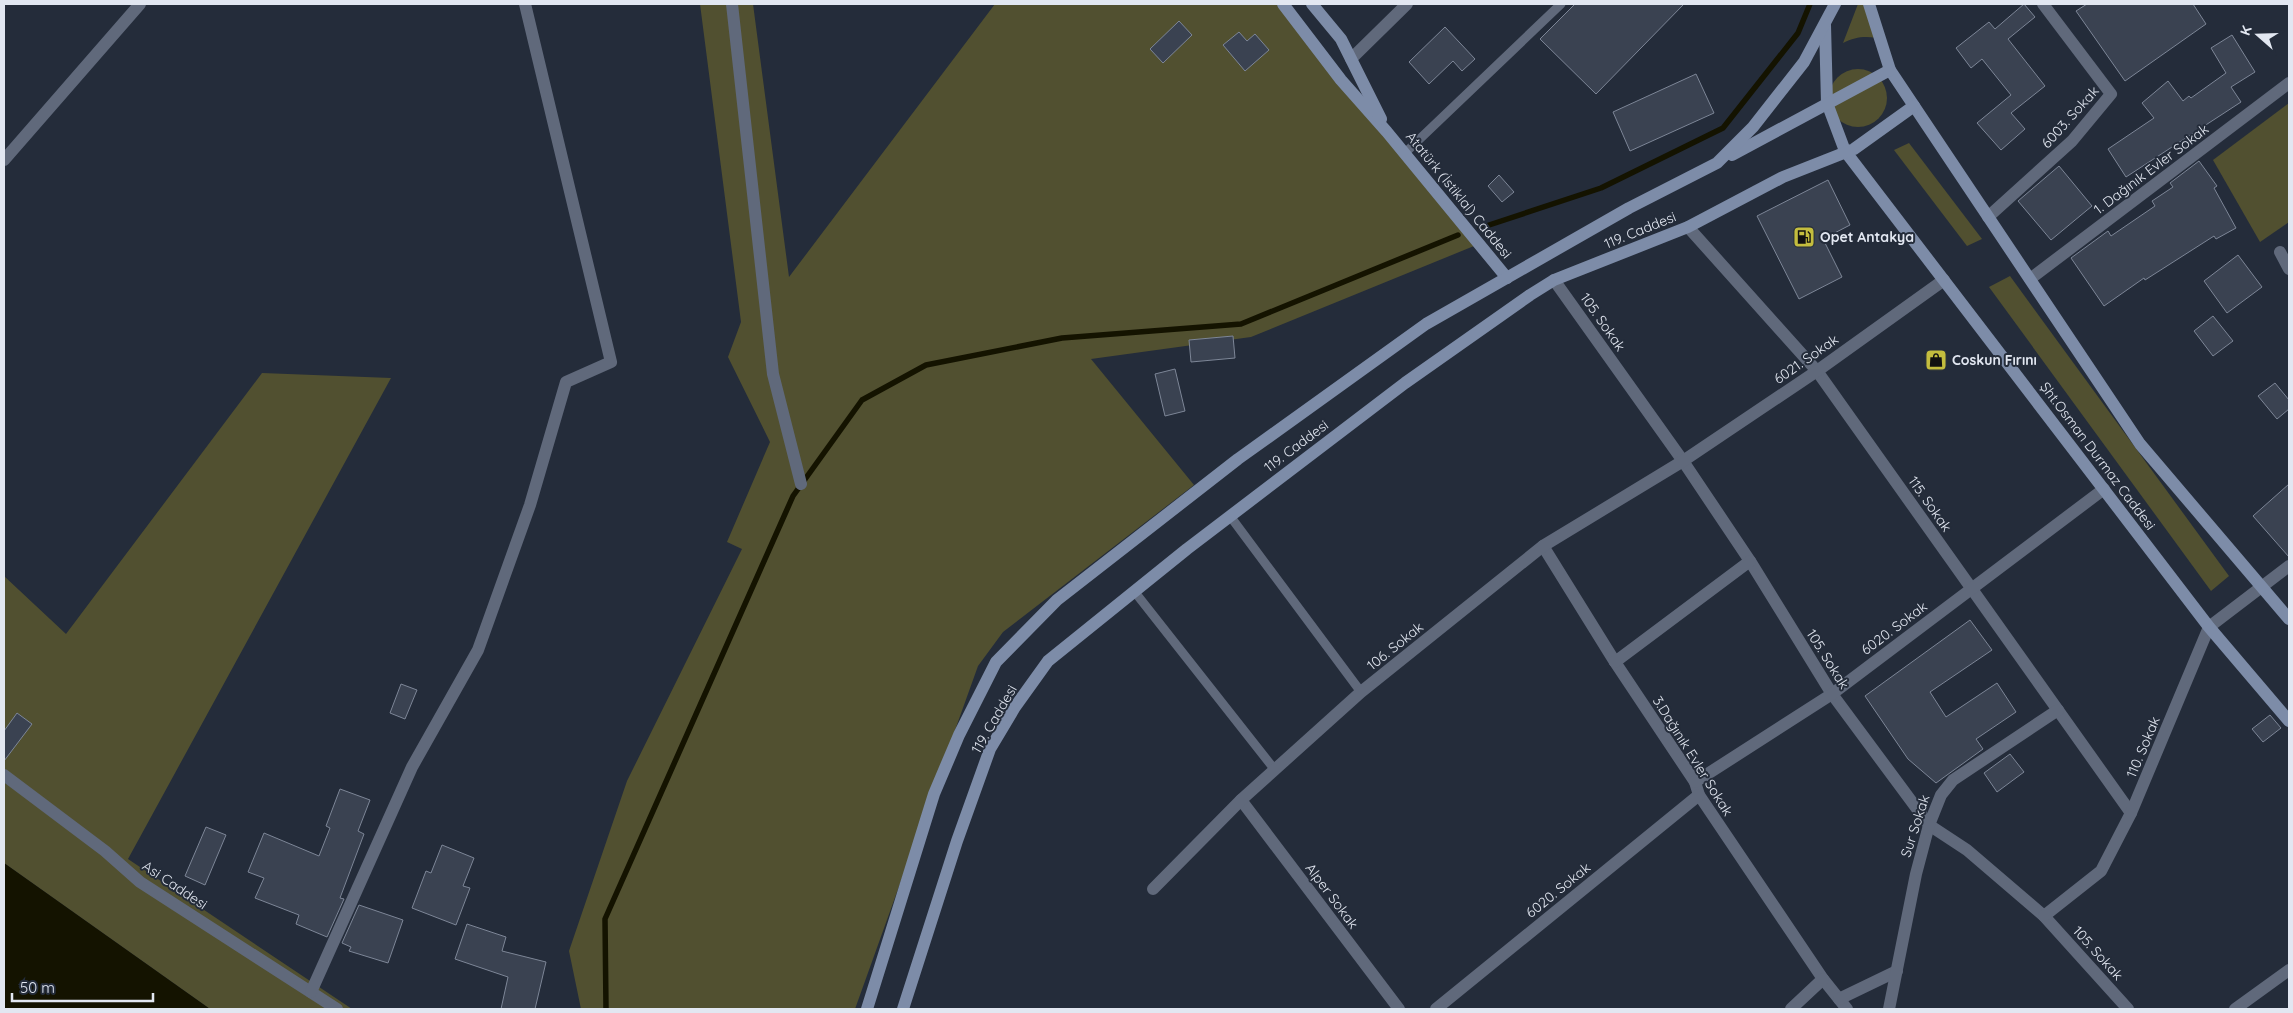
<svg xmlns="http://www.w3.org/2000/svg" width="2293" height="1013" viewBox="0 0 2293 1013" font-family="Quicksand,sans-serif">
<rect width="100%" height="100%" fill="#242c3a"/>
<g fill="#515030">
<path d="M 700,4 L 753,4 L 789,277 L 995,4 L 1281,4 L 1474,246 L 1251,337 L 1091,359 L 1194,485 L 1003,632 L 978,666 L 855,1009 L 581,1009 L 569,951 L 627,781 L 742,549 L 727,542 L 770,442 L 728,357 L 741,322 Z"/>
<path d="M 1858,4 L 1875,4 L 1877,38 C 1864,36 1855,37 1843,43 Z"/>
<circle cx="1858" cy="98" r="29"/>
<path d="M 2289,103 L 2289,222 L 2260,242 L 2213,160 Z"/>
<path d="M 1909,143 L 1982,239 L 1967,246 L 1894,150 Z"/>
<path d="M 2010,276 L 2229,576 L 2211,591 L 1989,287 Z"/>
<path d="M 262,373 L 391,378 L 128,859 L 352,1009 L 210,1009 L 4,863 L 4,576 L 66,634 Z"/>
</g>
<path fill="#141300" d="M 4,863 L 210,1009 L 4,1009 Z"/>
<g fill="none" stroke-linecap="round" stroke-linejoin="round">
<g stroke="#141300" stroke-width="5.5">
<path d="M 1480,228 L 1601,188 L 1723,128 L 1798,33 L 1810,4"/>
<path d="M 606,1009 L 605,919 L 793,496 L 862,400 L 926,365 L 1062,338 L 1241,324 L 1458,235"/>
</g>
</g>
<g fill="#3a4251" stroke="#7d8697">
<path d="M 1575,4 L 1684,4 L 1596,94 L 1540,39 Z"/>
<path d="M 2024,4 L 2035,17 L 2008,39 L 2045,86 L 2011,113 L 2025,129 L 2001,150 L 1977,123 L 2011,95 L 1982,59 L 1971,68 L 1956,48 L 1989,22 L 1995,29 Z"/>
<path d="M 2087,4 L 2193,4 L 2206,24 L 2125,81 L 2076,11 Z"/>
<path d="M 1179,21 L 1192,35 L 1163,63 L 1150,49 Z"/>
<path d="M 1445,27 L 1475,59 L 1462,71 L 1453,61 L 1429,84 L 1409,62 Z"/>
<path d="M 1239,32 L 1247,41 L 1255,34 L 1269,50 L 1245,71 L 1223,45 Z"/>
<path d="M 2232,35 L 2255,72 L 2231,87 L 2241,102 L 2126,177 L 2108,149 L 2154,118 L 2142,103 L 2168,81 L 2183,101 L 2189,96 L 2191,98 L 2226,73 L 2211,48 Z"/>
<path d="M 1696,74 L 1714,113 L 1630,151 L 1613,112 Z"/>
<path d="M 2199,161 L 2217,186 L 2214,188 L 2236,228 L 2216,239 L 2214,236 L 2145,280 L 2144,278 L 2104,306 L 2071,258 L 2108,231 L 2111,236 L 2155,206 L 2152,201 L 2173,187 L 2170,183 Z"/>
<path d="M 2059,166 L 2092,206 L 2051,240 L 2018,201 Z"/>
<path d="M 1499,175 L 1514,192 L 1502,202 L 1488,186 Z"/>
<path d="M 1828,180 L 1850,225 L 1823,239 L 1842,277 L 1799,299 L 1757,216 Z"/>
<path d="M 2238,255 L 2262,287 L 2227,313 L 2204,281 Z"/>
<path d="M 2213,316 L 2233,341 L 2213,356 L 2194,331 Z"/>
<path d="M 1233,336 L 1235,358 L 1191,362 L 1189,340 Z"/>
<path d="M 1175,369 L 1185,411 L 1165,416 L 1155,374 Z"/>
<path d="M 2275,383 L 2289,400 L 2289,409 L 2277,419 L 2258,396 Z"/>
<path d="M 2289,484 L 2289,557 L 2253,516 Z"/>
<path d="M 1970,620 L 1992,650 L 1930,692 L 1946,717 L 1997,683 L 2016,712 L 1976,739 L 1983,749 L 1936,783 L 1908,759 L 1865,696 Z"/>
<path d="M 401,684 L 417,690 L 405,719 L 390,713 Z"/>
<path d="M 17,713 L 32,724 L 4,761 L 4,731 Z"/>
<path d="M 2270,715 L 2281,728 L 2263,742 L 2252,729 Z"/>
<path d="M 2010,754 L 2024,772 L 1997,792 L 1984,773 Z"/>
<path d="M 340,789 L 370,800 L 358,831 L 364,834 L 340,898 L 344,899 L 327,937 L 296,924 L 299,915 L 255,898 L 264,878 L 248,872 L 264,833 L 319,856 L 330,828 L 326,826 Z"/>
<path d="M 206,827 L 226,835 L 205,885 L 185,876 Z"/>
<path d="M 442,845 L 474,858 L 463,886 L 470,888 L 456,925 L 412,908 L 426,871 L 431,873 Z"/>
<path d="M 359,905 L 403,920 L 388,963 L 349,951 L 351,947 L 342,943 Z"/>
<path d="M 467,924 L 506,937 L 502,951 L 546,962 L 535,1009 L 501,1009 L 508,977 L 455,959 Z"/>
</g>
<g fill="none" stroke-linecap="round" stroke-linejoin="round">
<g stroke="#60697b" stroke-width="9">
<path d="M 1405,153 L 1561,4"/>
<path d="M 1230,516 L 1361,692"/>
<path d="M 1134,591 L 1275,770"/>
</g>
<g stroke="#60697b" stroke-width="12">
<path d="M 732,4 L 773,374 L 801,484"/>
<path d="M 1351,59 L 1407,4"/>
<path d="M 4,160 L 140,4"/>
<path d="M 1988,217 L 2072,141 L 2111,94 L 2043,4"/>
<path d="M 1688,227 L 1817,371 L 2131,813"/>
<path d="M 2280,252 L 2289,269"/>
<path d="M 2030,279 L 2289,83"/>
<path d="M 1554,280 L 1683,461 L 1750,561 L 1832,694 L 1929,825 L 1967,850 L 2044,916 L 2128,1009"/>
<path d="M 1543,546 L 1615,662 L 1695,782 L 1699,795 L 1823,979 L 1847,1009"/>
<path d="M 1615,662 L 1750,561"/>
<path d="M 4,775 L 105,851 L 140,882 L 337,1009"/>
<path d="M 1695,782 L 1832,694 L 2104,489"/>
<path d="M 1241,800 L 1399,1009"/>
<path d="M 1153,889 L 1241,800 L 1361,692 L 1543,546 L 1683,461 L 1817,371 L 1944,280"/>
<path d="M 2044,916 L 2101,871 L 2131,813 L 2209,627 L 2289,566"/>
<path d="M 311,992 L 412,767 L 478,650 L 530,505 L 566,382 L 611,362 L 525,4"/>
<path d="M 1839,999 L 1897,971"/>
<path d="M 1436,1009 L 1699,795"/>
<path d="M 1791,1009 L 1823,979"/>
<path d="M 1889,1009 L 1916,874 L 1929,825 L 1941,795 L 1953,780 L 2058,710"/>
<path d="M 2235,1009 L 2289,970"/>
</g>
<g stroke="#7d8ca8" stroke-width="12">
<path d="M 1283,4 L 1341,80 L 1387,132 L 1507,278"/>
<path d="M 1312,4 L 1341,39 L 1381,119"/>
<path d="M 1869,4 L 1890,70 L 2140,444 L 2289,619"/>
<path d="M 1825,25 L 1827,103 L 1845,151 L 2209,627 L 2289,721"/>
<path d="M 1732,155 L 1890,70"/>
<path d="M 867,1009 L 934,794 L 959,735 L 996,662 L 1057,600 L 1238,459 L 1426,324 L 1629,208 L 1717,163 L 1753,127 L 1804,62 L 1835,4"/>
<path d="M 903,1009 L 957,841 L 990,749 L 1015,707 L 1048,661 L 1187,549 L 1405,383 L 1530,295 L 1554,280 L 1688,227 L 1783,177 L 1854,149 L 1914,106"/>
</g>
</g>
<defs>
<g id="fuel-square" transform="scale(1.125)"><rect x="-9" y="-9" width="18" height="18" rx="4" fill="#c4bd3e" stroke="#242c3a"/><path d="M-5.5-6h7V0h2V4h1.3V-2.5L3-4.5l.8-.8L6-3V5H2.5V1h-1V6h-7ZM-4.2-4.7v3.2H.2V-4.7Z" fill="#111"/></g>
<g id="shop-square" transform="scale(1.125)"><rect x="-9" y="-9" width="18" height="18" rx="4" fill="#c4bd3e" stroke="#242c3a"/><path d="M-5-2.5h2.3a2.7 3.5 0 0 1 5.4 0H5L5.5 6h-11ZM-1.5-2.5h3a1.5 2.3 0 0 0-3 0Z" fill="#111"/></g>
</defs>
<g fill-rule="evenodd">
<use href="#fuel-square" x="1804" y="237"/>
<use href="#shop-square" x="1936" y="360"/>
</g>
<g text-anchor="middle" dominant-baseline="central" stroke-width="4" stroke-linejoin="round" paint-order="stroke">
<g font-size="14" fill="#e2e7f1" stroke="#242c3a">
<text transform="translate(2070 117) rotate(-48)">6003. Sokak</text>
<text transform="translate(2151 169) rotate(-37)">1. Dağınık Evler Sokak</text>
<text transform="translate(1459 195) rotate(51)">Atatürk (İstiklal) Caddesi</text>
<text transform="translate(1640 230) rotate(-22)">119. Caddesi</text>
<text transform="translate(1603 322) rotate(55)">105. Sokak</text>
<text transform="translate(1806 359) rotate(-35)">6021. Sokak</text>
<text transform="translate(1296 446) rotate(-37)">119. Caddesi</text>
<text transform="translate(2098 456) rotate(53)">Şht.Osman Durmaz Caddesi</text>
<text transform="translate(1930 504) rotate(55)">115. Sokak</text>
<text transform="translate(1894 628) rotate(-37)">6020. Sokak</text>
<text transform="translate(1395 646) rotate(-39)">106. Sokak</text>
<text transform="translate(1828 659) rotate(58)">105. Sokak</text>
<text transform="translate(994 719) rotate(-60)">119. Caddesi</text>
<text transform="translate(2143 747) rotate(-67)">110. Sokak</text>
<text transform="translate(1693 756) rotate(58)">3.Dağınık Evler Sokak</text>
<text transform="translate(1915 826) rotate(-72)">Sur Sokak</text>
<text transform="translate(175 885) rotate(34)">Asi Caddesi</text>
<text transform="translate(1558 890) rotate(-39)">6020. Sokak</text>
<text transform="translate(1332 896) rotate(53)">Alper Sokak</text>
<text transform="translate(2098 953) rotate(48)">105. Sokak</text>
</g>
<g font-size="14" font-weight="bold" fill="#e2e7f1" stroke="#242c3a" text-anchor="start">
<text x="1820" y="237">Opet Antakya</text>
<text x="1952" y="360">Coskun Fırını</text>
</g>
</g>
<rect width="2293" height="1013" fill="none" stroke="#e2e7f1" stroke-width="10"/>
<g transform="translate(2258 35) rotate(290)" stroke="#242c3a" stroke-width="4" paint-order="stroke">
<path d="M0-4L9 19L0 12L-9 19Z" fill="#e2e7f1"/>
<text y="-8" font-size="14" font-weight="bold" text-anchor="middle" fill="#e2e7f1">K</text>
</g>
<path d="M12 993v8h141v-8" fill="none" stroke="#e2e7f1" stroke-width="2.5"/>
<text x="20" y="993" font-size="15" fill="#e2e7f1" stroke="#242c3a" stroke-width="4" paint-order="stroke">50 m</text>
</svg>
